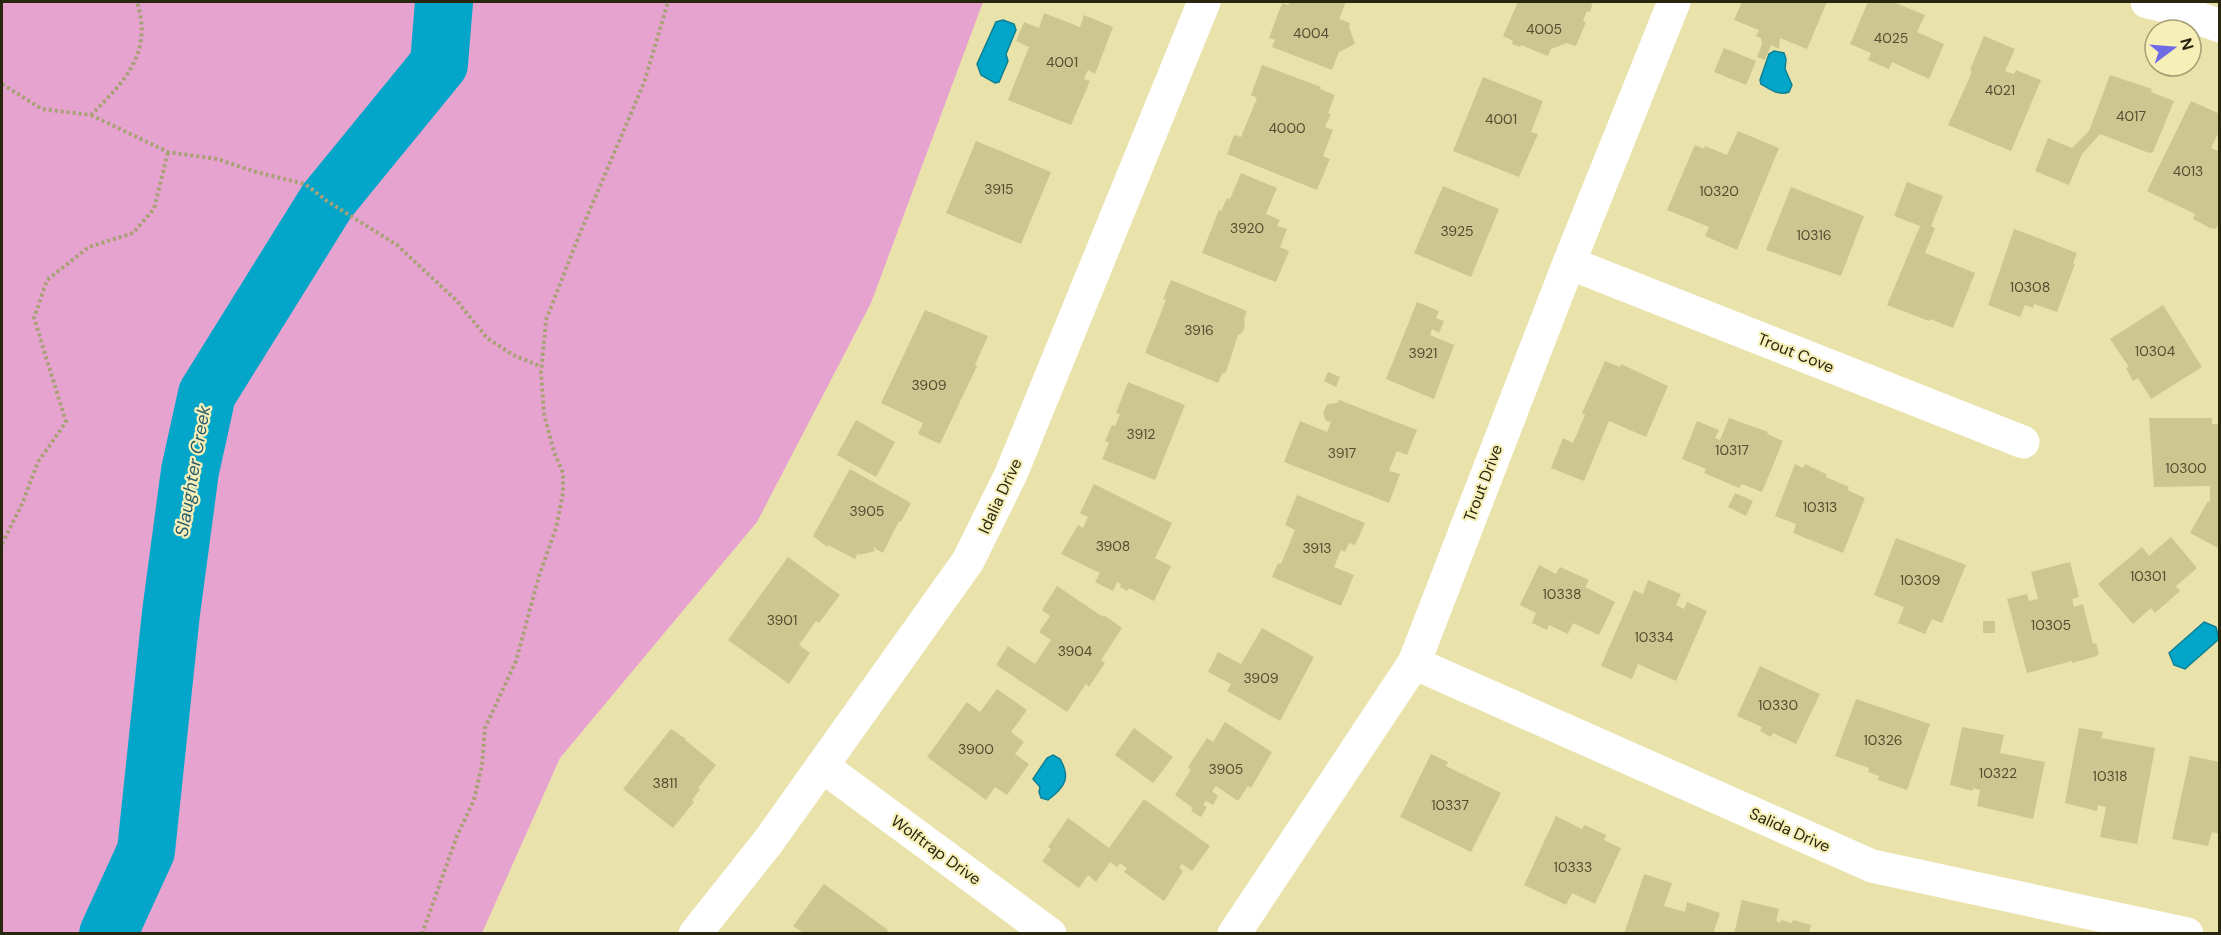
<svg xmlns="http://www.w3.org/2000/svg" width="2221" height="935" viewBox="0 0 2221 935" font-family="'DM Sans',sans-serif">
<rect width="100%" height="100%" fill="#eae2ab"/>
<path fill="#e7a3d0" d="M 2,2 L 983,2 L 871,303 L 757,522 L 560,758 L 482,933 L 2,933 Z"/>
<g fill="#03a6c9" stroke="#0e8092" stroke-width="1.5">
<path d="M 1003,20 L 1014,24 L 1016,30 L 1006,54 L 1008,61 L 999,82 L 995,83 L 981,75 L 977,64 L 996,22 Z"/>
<path d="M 1774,51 L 1784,53 L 1786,59 L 1785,69 L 1792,85 L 1789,92 C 1779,96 1769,89 1761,84 L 1760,80 L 1769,54 Z"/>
<path d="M 2204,622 L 2216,627 L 2219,639 L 2185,669 L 2174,665 L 2169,653 Z"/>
<path d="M 1053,755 L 1060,759 C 1071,778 1065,787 1048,800 L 1041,798 L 1039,792 L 1040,787 L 1033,779 L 1047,758 Z"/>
</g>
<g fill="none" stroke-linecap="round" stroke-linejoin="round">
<path stroke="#03a6c9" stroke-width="58" d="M 108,934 L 146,851 L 171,613 L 190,471 L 207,394 L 327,201 L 439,64 L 444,2"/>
</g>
<g fill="#cec690">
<path d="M 1290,2 L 1346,2 L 1339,19 L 1350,23 L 1349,27 L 1355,44 L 1339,52 L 1332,70 L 1272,47 L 1275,40 L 1269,38 L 1282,3 L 1288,5 Z"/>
<path d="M 1518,2 L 1593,2 L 1590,12 L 1587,11 L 1583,21 L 1586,22 L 1576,46 L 1567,43 L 1551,49 L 1548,56 L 1521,45 L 1520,47 L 1512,44 L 1513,41 L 1503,36 Z"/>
<path d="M 1742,2 L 1827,2 L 1807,49 L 1780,38 L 1779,49 L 1771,45 L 1765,60 L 1757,57 L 1762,44 L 1761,38 L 1756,36 L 1759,30 L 1734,20 Z"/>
<path d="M 1868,2 L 1893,2 L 1925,15 L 1917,32 L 1944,44 L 1929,79 L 1892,62 L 1889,69 L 1868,60 L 1871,53 L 1850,44 Z"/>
<path d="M 1044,13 L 1080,27 L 1084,15 L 1113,27 L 1095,74 L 1088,70 L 1084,79 L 1090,81 L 1071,125 L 1008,100 L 1029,47 L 1016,41 L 1024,22 L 1039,28 Z"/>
<path d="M 1984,36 L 2015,49 L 2005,71 L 2014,74 L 2016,70 L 2041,80 L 2011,151 L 1948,125 L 1969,79 L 1972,71 L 1970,70 Z"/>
<path d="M 1724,48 L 1756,61 L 1746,85 L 1714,72 Z"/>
<path d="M 1262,65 L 1321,87 L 1320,89 L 1335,95 L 1328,113 L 1331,114 L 1325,127 L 1333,130 L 1323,156 L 1330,159 L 1317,190 L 1227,154 L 1234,135 L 1241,137 L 1257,98 L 1251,95 Z"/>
<path d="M 2110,75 L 2152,89 L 2151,92 L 2174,101 L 2153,152 L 2149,153 L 2100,134 L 2082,154 L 2069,185 L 2035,171 L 2048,138 L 2072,148 L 2089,131 Z"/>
<path d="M 1483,77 L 1543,101 L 1531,132 L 1538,134 L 1519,177 L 1453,151 Z"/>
<path d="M 2191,101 L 2220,114 L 2220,130 L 2211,148 L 2218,151 L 2220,147 L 2220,221 L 2216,229 L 2210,228 L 2193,219 L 2195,214 L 2147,191 Z"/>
<path d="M 1738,131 L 1779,148 L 1737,250 L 1705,236 L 1709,227 L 1667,210 L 1695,145 L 1704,149 L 1705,146 L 1727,155 Z"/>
<path d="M 976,141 L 1051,172 L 1021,244 L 946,213 Z"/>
<path d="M 1241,173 L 1277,188 L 1266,214 L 1280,220 L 1277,226 L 1287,229 L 1280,247 L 1289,251 L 1276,282 L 1202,253 L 1219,210 L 1221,211 L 1227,198 L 1230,199 Z"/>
<path d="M 1907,182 L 1943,196 L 1931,226 L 1935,228 L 1925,253 L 1975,273 L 1953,328 L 1930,319 L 1929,321 L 1887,305 L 1920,226 L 1894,216 Z"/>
<path d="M 1443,186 L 1499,209 L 1471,277 L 1414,253 Z"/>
<path d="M 1791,187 L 1864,216 L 1841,276 L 1766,250 Z"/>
<path d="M 2014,229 L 2077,253 L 2073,263 L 2075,264 L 2057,312 L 2034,304 L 2033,308 L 2025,305 L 2020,317 L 1988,305 Z"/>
<path d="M 1171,280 L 1247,311 L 1244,319 L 1245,326 L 1242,333 L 1238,335 L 1226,372 L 1222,374 L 1218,383 L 1145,353 L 1166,300 L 1163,299 Z"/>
<path d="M 1417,302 L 1439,311 L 1436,318 L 1444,321 L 1439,333 L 1432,329 L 1430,335 L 1454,345 L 1434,399 L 1386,379 Z"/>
<path d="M 2163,305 L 2202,367 L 2151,399 L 2138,378 L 2133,381 L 2126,368 L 2129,367 L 2110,339 Z"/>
<path d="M 925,310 L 988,336 L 975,365 L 977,366 L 940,444 L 918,434 L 923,423 L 881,403 Z"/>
<path d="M 1605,361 L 1620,367 L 1621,364 L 1668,386 L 1646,437 L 1609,421 L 1584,481 L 1551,468 L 1563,438 L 1573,443 L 1585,415 L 1582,413 Z"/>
<path d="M 1328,372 L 1340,377 L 1336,387 L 1324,381 Z"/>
<path d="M 1128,382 L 1185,405 L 1155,480 L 1102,459 L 1109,443 L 1105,441 L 1112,425 L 1115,426 L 1120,414 L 1116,413 Z"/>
<path d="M 1339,400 L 1417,430 L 1407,455 L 1397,451 L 1394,458 L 1389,471 L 1400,474 L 1389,503 L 1284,462 L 1300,421 L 1327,432 L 1331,422 L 1326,421 L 1323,413 L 1327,404 L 1337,403 Z"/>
<path d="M 1729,418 L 1768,432 L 1767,434 L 1783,441 L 1762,492 L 1742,484 L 1739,488 L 1704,473 L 1706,469 L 1682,459 L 1697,421 L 1719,430 L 1715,438 L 1720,440 Z"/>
<path d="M 2149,418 L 2212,418 L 2212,424 L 2220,424 L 2220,549 L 2190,533 L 2208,501 L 2210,503 L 2210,486 L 2154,487 Z"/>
<path d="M 856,420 L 895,442 L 876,477 L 837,455 Z"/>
<path d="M 1795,464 L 1803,468 L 1805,464 L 1826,474 L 1826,477 L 1849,487 L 1847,490 L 1865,498 L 1843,553 L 1793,533 L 1796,524 L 1775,516 Z"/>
<path d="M 850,469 L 911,503 L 901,522 L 899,521 L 883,553 L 873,547 L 875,551 L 859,555 L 858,553 L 855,559 L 828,545 L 827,547 L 813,536 Z"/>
<path d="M 1094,484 L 1172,523 L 1155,558 L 1171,566 L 1154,601 L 1129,588 L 1127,591 L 1120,587 L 1121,584 L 1117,582 L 1113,591 L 1095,582 L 1100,573 L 1061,554 L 1078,525 L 1083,528 L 1088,517 L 1080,513 Z"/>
<path d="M 1735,493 L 1753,501 L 1746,516 L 1728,507 Z"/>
<path d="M 1297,495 L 1365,523 L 1355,545 L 1349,543 L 1345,552 L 1341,550 L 1334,567 L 1354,575 L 1341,606 L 1272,577 L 1278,563 L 1281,564 L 1295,530 L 1285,525 Z"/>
<path d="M 2171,537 L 2197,568 L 2176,586 L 2180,591 L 2155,613 L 2151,608 L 2133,624 L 2098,584 L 2142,547 L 2149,556 Z"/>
<path d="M 1896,538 L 1966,565 L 1942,623 L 1932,619 L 1925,634 L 1898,623 L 1904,607 L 1874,595 Z"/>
<path d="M 788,557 L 840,595 L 819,623 L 816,621 L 799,645 L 810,653 L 789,684 L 728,640 Z"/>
<path d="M 2070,562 L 2079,597 L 2072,599 L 2074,607 L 2083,604 L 2093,644 L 2096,643 L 2099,654 L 2097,655 L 2097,656 L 2072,663 L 2072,661 L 2027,673 L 2007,599 L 2027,594 L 2029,601 L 2038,599 L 2031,572 Z"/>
<path d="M 1539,565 L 1556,574 L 1560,567 L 1589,580 L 1585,587 L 1615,602 L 1599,635 L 1573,623 L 1568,634 L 1549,625 L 1547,630 L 1532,623 L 1536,613 L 1520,605 Z"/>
<path d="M 1648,580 L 1681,594 L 1676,605 L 1684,609 L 1687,602 L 1707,611 L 1676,681 L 1638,664 L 1632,679 L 1601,666 L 1634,590 L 1643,594 Z"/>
<path d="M 1057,586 L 1103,617 L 1104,615 L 1122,628 L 1101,660 L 1105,663 L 1089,687 L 1086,684 L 1067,712 L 996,665 L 1008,646 L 1035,664 L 1051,640 L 1039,632 L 1050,616 L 1042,610 Z"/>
<rect x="1983" y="621" width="12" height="12"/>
<path d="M 1262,628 L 1314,657 L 1280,721 L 1227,691 L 1231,684 L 1208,672 L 1218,652 L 1241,664 Z"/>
<path d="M 1760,666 L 1820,694 L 1796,744 L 1773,733 L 1771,737 L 1760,731 L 1762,727 L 1737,716 Z"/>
<path d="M 997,689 L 1027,710 L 1011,732 L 1024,742 L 1015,754 L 1029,764 L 1007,795 L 995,787 L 986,800 L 927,757 L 967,702 L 980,712 Z"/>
<path d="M 1856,699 L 1930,724 L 1907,790 L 1878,780 L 1879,776 L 1868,772 L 1869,768 L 1835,756 Z"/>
<path d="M 1225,722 L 1272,752 L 1251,788 L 1248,786 L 1238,801 L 1216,786 L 1212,791 L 1218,796 L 1213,805 L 1206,801 L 1203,805 L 1207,807 L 1201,817 L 1191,811 L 1193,808 L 1175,795 L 1191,770 L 1188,767 L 1207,738 L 1213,742 Z"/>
<path d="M 1962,727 L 2004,735 L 2000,753 L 2045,762 L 2033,819 L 1977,806 L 1980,790 L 1973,788 L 1973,791 L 1950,785 Z"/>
<path d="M 1134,728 L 1173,757 L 1153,783 L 1115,755 Z"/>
<path d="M 2079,728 L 2103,732 L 2101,738 L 2155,748 L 2137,844 L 2100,837 L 2106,807 L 2098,805 L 2097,811 L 2065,803 Z"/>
<path d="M 671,729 L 686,739 L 685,740 L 716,765 L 698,788 L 700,789 L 692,800 L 694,802 L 673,828 L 623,789 Z"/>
<path d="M 1431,754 L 1448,762 L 1446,766 L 1501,793 L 1471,852 L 1400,817 Z"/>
<path d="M 2190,756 L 2220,762 L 2220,834 L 2212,832 L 2208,846 L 2172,839 Z"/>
<path d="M 1144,799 L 1210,846 L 1192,871 L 1182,864 L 1179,867 L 1183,871 L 1164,901 L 1124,872 L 1127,868 L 1120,863 L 1117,867 L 1110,862 L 1096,882 L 1088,875 L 1079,888 L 1042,861 L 1051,849 L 1048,847 L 1068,818 L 1109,848 Z"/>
<path d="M 1556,816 L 1582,829 L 1585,825 L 1606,835 L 1604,840 L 1621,848 L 1595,904 L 1572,893 L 1566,905 L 1524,885 Z"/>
<path d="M 1644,874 L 1672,883 L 1664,906 L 1685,912 L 1687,902 L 1720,913 L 1713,934 L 1624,934 Z"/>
<path d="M 824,884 L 888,930 L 886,934 L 801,934 L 802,932 L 793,926 Z"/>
<path d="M 1742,900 L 1779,909 L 1776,921 L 1781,923 L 1781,920 L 1792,923 L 1793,920 L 1811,925 L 1809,934 L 1734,934 Z"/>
</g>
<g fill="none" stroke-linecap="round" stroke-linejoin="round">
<g stroke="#a8a176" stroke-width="4" stroke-dasharray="3 3" stroke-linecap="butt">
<path d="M 2,84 L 42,109 L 91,115 C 125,81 153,53 137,2"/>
<path d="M 91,115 L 168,152 L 217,159 L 256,172 L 305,184 L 327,201 L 397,245 L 457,301 L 487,338 L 513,355 L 542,367"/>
<path d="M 2,544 L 22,504 L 38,462 L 66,422 L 34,318 L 47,280 L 89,247 L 133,233 L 154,209 L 168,152"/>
<path d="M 422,934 L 457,836 L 474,800 L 482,765 L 485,728 L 516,661 L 539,576 L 556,528 L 563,493 L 563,473 L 554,452 L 544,414 L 541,373 L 546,320 L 580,233 L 644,83 L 668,2"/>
</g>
<g stroke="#fff" stroke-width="33">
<path d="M 2147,2 L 2165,6 L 2220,26"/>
<path d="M 1569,263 L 2023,442"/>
<path d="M 1414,663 L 1872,866 L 2187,934"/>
<path d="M 822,766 L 1050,934"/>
<path d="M 695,934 L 768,842 L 968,561 L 1011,474 L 1204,2"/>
<path d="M 1234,934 L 1414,663 L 1569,263 L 1674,2"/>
</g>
</g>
<g text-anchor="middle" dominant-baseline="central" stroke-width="4.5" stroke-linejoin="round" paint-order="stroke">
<g font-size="14" fill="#524e30">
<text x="1544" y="29">4005</text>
<text x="1311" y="33">4004</text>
<text x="1891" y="38">4025</text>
<text x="1062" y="62">4001</text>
<text x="2000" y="90">4021</text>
<text x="2131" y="116">4017</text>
<text x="1501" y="119">4001</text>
<text x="1287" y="128">4000</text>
<text x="2188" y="171">4013</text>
<text x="999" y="189">3915</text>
<text x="1719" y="191">10320</text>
<text x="1247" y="228">3920</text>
<text x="1457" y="231">3925</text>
<text x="1814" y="235">10316</text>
<text x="2030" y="287">10308</text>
<text x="1199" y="330">3916</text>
<text x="2155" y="351">10304</text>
<text x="1423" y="353">3921</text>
<text x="929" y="385">3909</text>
<text x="1141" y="434">3912</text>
<text x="1732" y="450">10317</text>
<text x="1342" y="453">3917</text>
<text x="2186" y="468">10300</text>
<text x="1820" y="507">10313</text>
<text x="867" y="511">3905</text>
<text x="1113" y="546">3908</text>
<text x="1317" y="548">3913</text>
<text x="2148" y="576">10301</text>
<text x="1920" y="580">10309</text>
<text x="1562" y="594">10338</text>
<text x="782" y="620">3901</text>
<text x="2051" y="625">10305</text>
<text x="1654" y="637">10334</text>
<text x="1075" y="651">3904</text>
<text x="1261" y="678">3909</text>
<text x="1778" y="705">10330</text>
<text x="1883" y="740">10326</text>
<text x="976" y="749">3900</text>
<text x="1226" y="769">3905</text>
<text x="1998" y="773">10322</text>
<text x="2110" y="776">10318</text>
<text x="665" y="783">3811</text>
<text x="1450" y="805">10337</text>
<text x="1573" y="867">10333</text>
</g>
<g font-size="16" fill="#292610" stroke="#f7efb8">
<text transform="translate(1796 353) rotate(22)">Trout Cove</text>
<text transform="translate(1483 483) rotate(-69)">Trout Drive</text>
<text transform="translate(1000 496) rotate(-65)">Idalia Drive</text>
<text transform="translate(1790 830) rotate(24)">Salida Drive</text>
<text transform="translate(936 850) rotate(36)">Wolftrap Drive</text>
</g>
<g font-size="18" font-style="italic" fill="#295d6d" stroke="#f7efb8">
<text transform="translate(193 471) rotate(-80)">Slaughter Creek</text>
</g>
</g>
<rect width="2221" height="935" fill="none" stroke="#292610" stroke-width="6"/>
<g transform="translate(2173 48) rotate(74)"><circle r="28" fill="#f7efb8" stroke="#a59f75" stroke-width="1.5"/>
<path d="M0-4.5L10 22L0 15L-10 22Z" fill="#6e6be5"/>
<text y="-9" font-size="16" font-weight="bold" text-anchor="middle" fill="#292610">N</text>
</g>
</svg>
